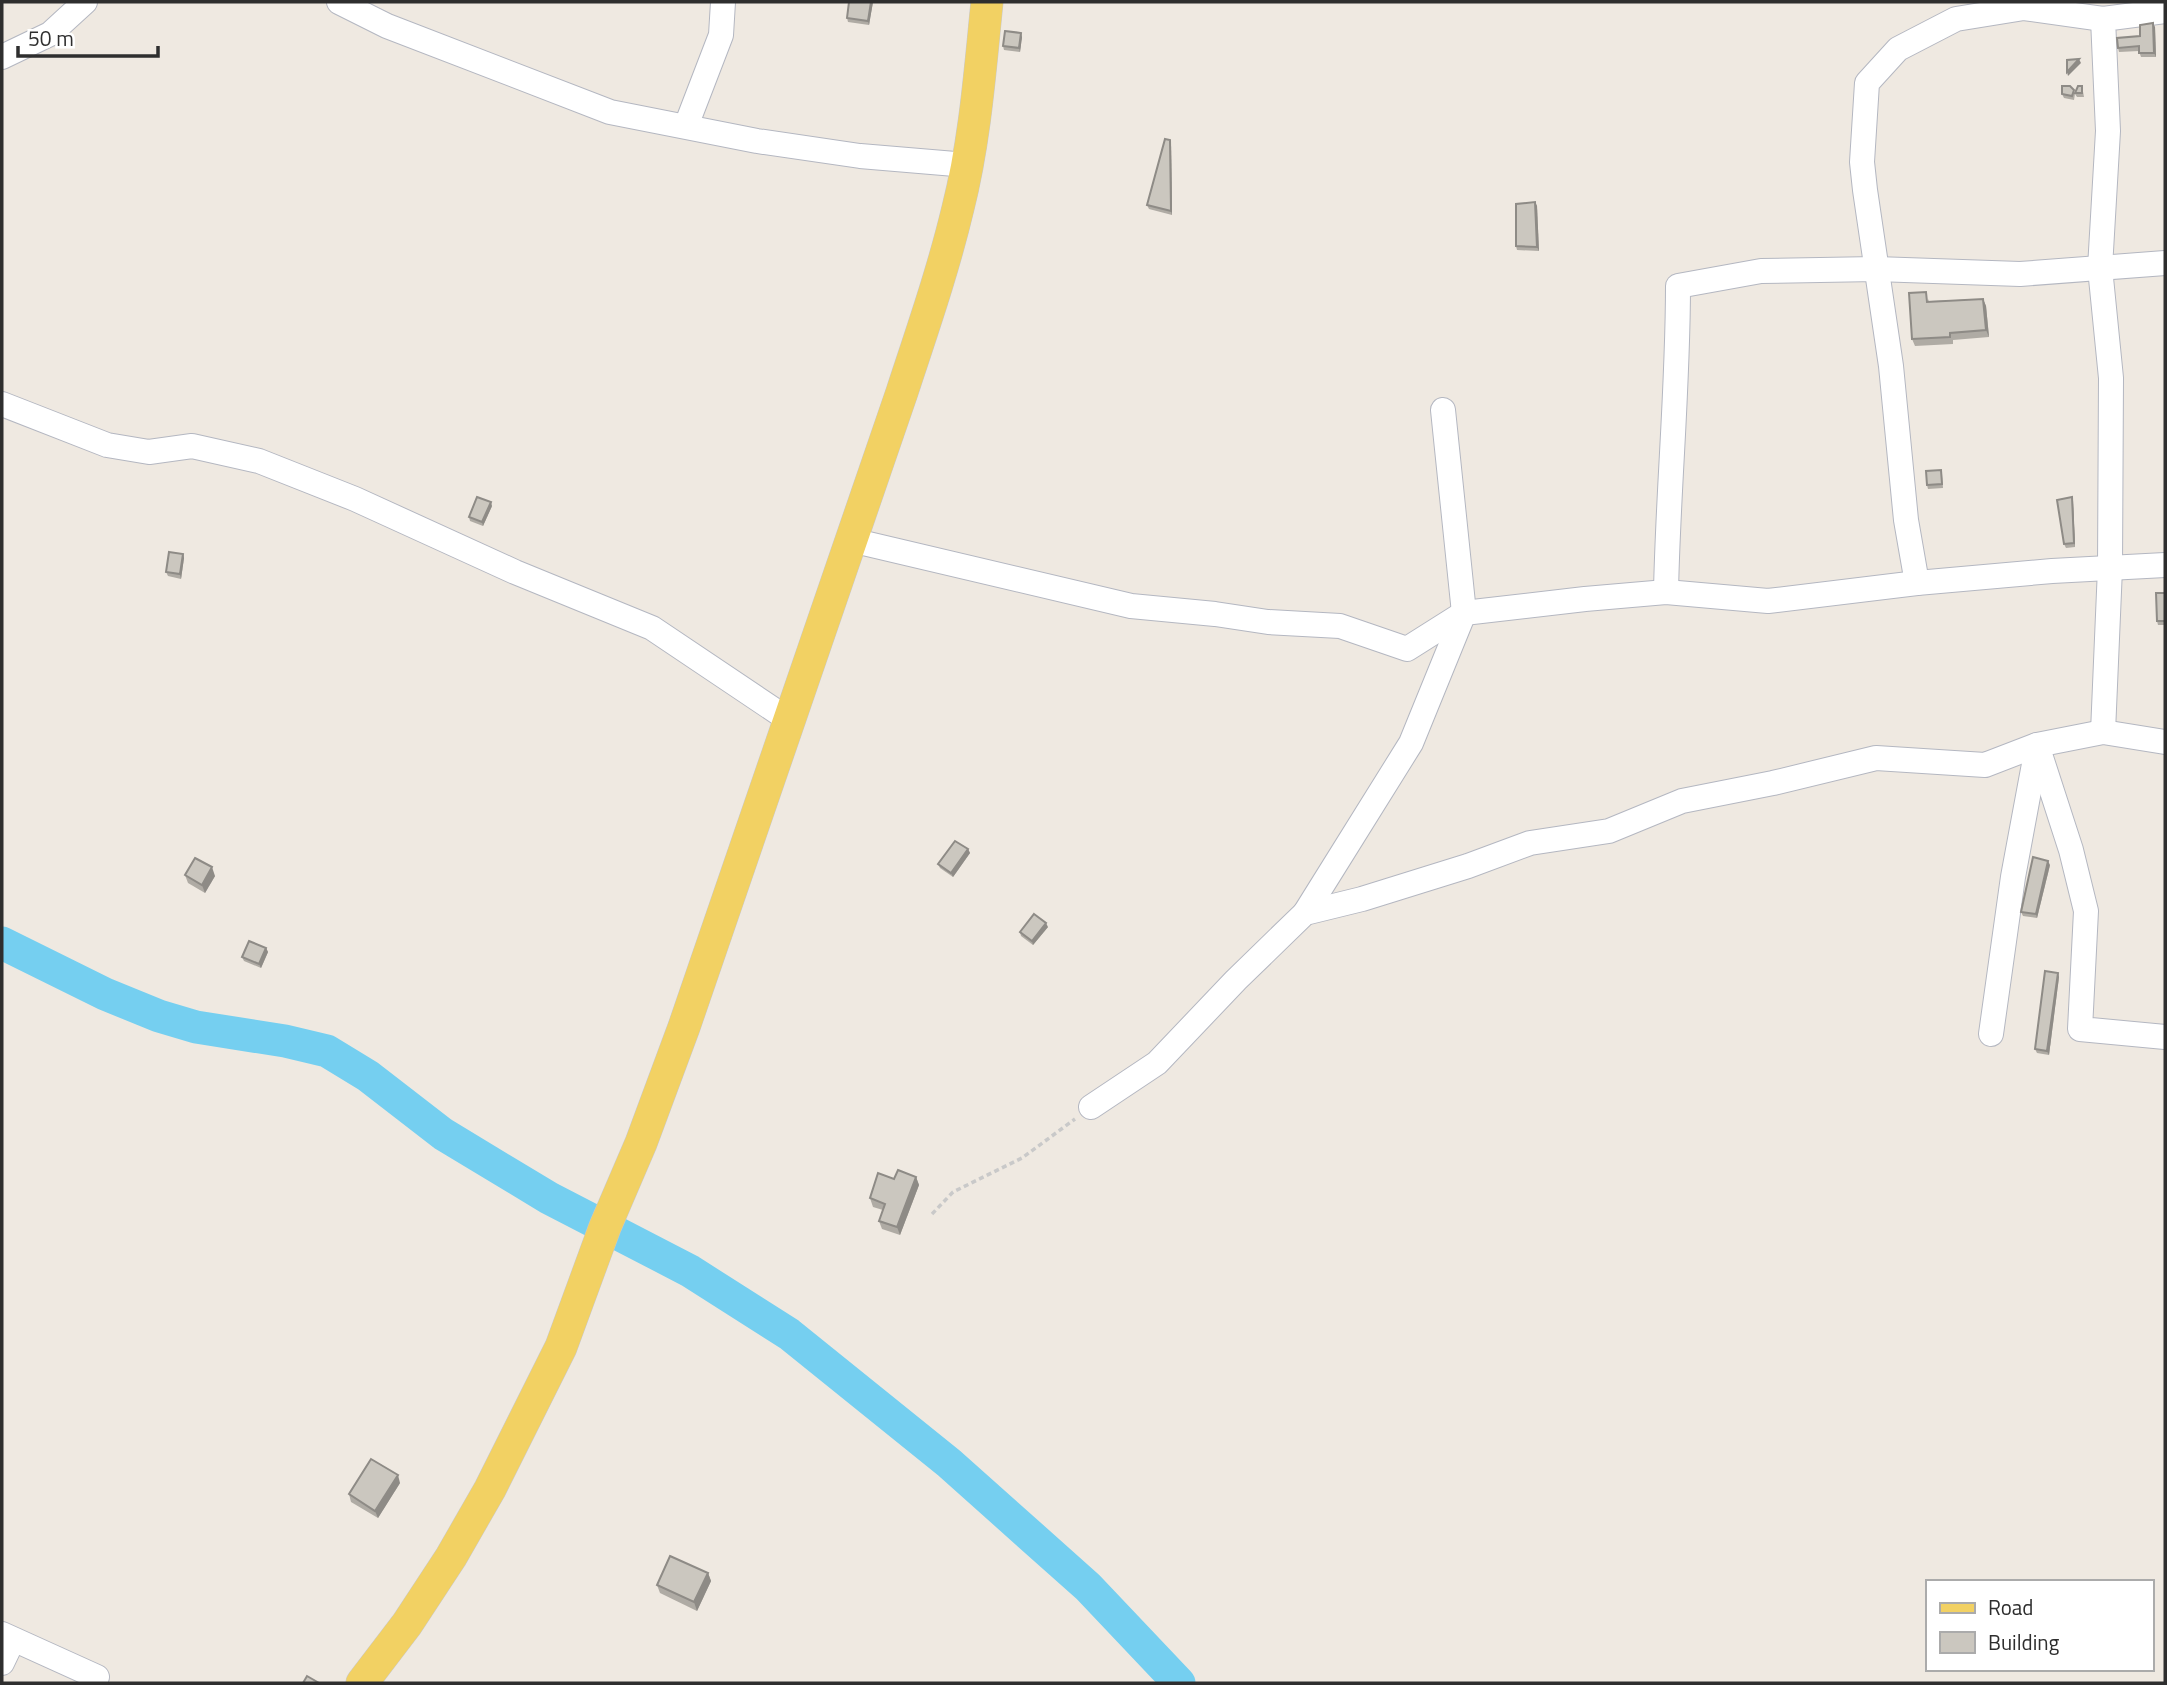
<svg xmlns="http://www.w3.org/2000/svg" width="2167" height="1685" viewBox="0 0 2167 1685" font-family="'Titillium Web',sans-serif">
<rect width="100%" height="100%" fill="#efe9e1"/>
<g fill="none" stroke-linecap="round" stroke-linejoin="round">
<path stroke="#75cff0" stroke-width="33" d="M 2,943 L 105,994 L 159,1016 L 196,1027 L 285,1041 L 327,1051 L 368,1076 L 443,1134 L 549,1198 L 690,1271 L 789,1334 L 949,1463 L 1088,1587 L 1179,1683"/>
<g stroke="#b4b7c1" stroke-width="26">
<g id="minor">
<path d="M 339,2 L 387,26 L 610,112 L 757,141 L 860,156 L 967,165"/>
<path d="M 2,57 L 50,34 L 85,2"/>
<path d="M 686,126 L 721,35 L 723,2"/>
<path d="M 2,404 L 107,445 L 149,452 L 192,446 L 259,461 L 355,499 L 515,572 L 652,628 L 789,720"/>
<path d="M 851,540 L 1131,606 L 1215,614 L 1268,622 L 1340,626 L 1407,649 L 1464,613 L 1585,599 L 1666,592 L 1768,601 L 1917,583 L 2052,571 L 2165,565"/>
<path d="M 1917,583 L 1906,520 L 1891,366 L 1865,190 L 1862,162 L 1867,83 L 1898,49 L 1956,19 L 2024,8 L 2103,19"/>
<path d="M 1666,592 C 1668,490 1678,389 1678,286 L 1761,271 L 1876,269 L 2020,274 L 2165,263"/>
<path d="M 2103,732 L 2110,568 L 2111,378 L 2100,268 L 2108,131 L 2103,19 L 2165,11"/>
<path d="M 2037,745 L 2071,850 L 2086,911 L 2080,1029 L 2165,1037"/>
<path d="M 1305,913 L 1411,743 L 1464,613 L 1443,410"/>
<path d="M 1991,1034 L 2013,877 L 2037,748"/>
<path d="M 1091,1107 L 1157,1063 L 1236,980 L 1305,913 L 1362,899 L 1468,866 L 1530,843 L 1609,831 L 1682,801 L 1773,783 L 1876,758 L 1985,765 L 2037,745 L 2103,732 L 2165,742"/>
<path d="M 2,1634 L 97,1677"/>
<path d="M 2,1663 L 13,1640"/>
</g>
</g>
<g stroke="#c9c9c9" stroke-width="33">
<path id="major" d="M 362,1683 L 407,1624 L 451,1557 L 490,1489 L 561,1347 L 605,1227 L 641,1143 L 684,1027 L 902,392 C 922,331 943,271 958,208 C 975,141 980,71 987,2"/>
</g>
<path stroke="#c9c9c9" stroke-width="3.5" stroke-dasharray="5 3.5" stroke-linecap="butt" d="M 932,1214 L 953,1192 L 1022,1158 L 1075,1119"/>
<use href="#minor" stroke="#fff" stroke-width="24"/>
<use href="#major" stroke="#f2d163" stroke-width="32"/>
</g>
<g fill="#afaba4">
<path d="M 849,2 L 873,2 L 869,25 L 848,22 L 847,18 Z"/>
<path d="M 2155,27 L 2156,57 L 2141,57 L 2139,51 L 2119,52 L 2118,48 Z"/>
<path d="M 1022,37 L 1020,52 L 1004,50 L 1003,46 Z"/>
<path d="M 2082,86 L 2084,97 L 2077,97 L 2075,94 L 2074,100 L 2064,98 L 2062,94 L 2075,93 Z"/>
<path d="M 1171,144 L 1172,215 L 1149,209 L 1147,205 Z"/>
<path d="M 1535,202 L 1537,206 L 1539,251 L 1517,250 L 1516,246 Z"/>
<path d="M 1929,299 L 1929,301 L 1983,299 L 1986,306 L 1989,337 L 1953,340 L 1953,344 L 1915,346 L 1912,339 Z"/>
<path d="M 1941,470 L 1942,474 L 1943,488 L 1928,489 L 1927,485 Z"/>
<path d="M 2073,501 L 2075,547 L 2066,548 L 2064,544 Z"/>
<path d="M 492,506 L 483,526 L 470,521 L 469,517 Z"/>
<path d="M 183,554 L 184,558 L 181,579 L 168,576 L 166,572 Z"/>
<path d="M 2165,593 L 2165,625 L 2158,625 L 2157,621 Z"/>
<path d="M 968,849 L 970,853 L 953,877 L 940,868 L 938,864 Z"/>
<path d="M 2050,865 L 2037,918 L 2023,916 L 2021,912 Z"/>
<path d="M 185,875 L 215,876 L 205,893 L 188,883 Z"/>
<path d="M 1048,927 L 1033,945 L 1021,936 L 1020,932 Z"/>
<path d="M 266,948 L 268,952 L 261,968 L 244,961 L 242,957 Z"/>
<path d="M 2059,977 L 2049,1055 L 2037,1053 L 2035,1049 Z"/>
<path d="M 916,1177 L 919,1185 L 900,1235 L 882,1229 L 879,1221 L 883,1210 L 873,1207 L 870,1198 L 894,1179 Z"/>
<path d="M 400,1483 L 378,1518 L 351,1502 L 349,1494 Z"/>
<path d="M 708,1573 L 711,1581 L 697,1611 L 660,1593 L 657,1585 Z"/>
</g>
<g fill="#8e8b86">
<path d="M 871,2 L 873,2 L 869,25 L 868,21 Z"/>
<path d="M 2153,23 L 2155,27 L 2156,57 L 2154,53 Z"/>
<path d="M 1021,33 L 1022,37 L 1020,52 L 1019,48 Z"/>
<path d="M 2079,59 L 2081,63 L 2068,76 L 2067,72 Z"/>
<path d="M 1170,140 L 1171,144 L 1172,215 L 1171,211 Z"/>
<path d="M 1535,202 L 1537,206 L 1539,251 L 1537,247 Z"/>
<path d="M 1983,299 L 1986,306 L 1989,337 L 1986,330 Z"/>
<path d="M 2072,497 L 2073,501 L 2075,547 L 2074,543 Z"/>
<path d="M 491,502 L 492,506 L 483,526 L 482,522 Z"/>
<path d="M 183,554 L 184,558 L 181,579 L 180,574 Z"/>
<path d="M 968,849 L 970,853 L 953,877 L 951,873 Z"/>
<path d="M 2048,861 L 2050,865 L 2037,918 L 2036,914 Z"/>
<path d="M 212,867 L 215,876 L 205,893 L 202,885 Z"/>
<path d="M 1046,923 L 1048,927 L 1033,945 L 1032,941 Z"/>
<path d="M 266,948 L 268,952 L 261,968 L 259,964 Z"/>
<path d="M 2058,973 L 2059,977 L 2049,1055 L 2047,1051 Z"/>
<path d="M 916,1177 L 919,1185 L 900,1235 L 897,1227 Z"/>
<path d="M 398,1475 L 400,1483 L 378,1518 L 375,1511 Z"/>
<path d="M 708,1573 L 711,1581 L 697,1611 L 694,1602 Z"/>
</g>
<g fill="#cbc7bf" stroke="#8e8b86" stroke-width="2">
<path d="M 849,2 L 871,2 L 868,21 L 847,18 Z"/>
<path d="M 2153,23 L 2154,53 L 2139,53 L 2139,46 L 2118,48 L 2117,38 L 2140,36 L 2140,25 Z"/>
<path d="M 1005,31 L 1021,33 L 1019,48 L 1003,46 Z"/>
<path d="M 2079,59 L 2067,72 L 2067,60 Z"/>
<path d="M 2062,86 L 2070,86 L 2074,90 L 2072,96 L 2062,94 Z"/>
<path d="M 2078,86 L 2082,86 L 2082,93 L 2075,93 Z"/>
<path d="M 1165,139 L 1170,140 L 1171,211 L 1147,205 Z"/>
<path d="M 1535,202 L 1537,247 L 1516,246 L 1516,204 Z"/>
<path d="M 1926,292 L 1927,302 L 1983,299 L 1986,330 L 1950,333 L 1950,337 L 1912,339 L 1909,293 Z"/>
<path d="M 1941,470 L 1942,484 L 1927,485 L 1926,471 Z"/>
<path d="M 477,497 L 491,502 L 482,522 L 469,517 Z"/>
<path d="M 2072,497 L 2074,543 L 2064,544 L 2057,500 Z"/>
<path d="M 169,552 L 183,554 L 180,574 L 166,572 Z"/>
<path d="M 2156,593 L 2165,593 L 2165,621 L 2157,621 Z"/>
<path d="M 955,841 L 968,849 L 951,873 L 938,864 Z"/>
<path d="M 2033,857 L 2048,861 L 2036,914 L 2021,912 Z"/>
<path d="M 195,858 L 212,867 L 202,885 L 185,875 Z"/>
<path d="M 1034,914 L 1046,923 L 1032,941 L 1020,932 Z"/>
<path d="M 249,941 L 266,948 L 259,964 L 242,957 Z"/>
<path d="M 2045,971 L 2058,973 L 2047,1051 L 2035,1049 Z"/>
<path d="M 898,1170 L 916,1177 L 897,1227 L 879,1221 L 885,1204 L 870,1198 L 878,1173 L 894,1179 Z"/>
<path d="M 371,1459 L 398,1475 L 375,1511 L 349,1494 Z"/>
<path d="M 670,1556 L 708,1573 L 694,1602 L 657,1585 Z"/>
<path d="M 307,1676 L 319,1683 L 303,1683 Z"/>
</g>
<rect width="2167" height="1685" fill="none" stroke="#2e2e2e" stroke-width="7"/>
<rect x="1926" y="1580" width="228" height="91" fill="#ffffff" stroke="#ababab" stroke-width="2"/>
<rect x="1940" y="1603" width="35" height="10" fill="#f2d163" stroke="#ababab" stroke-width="2"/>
<text x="1988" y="1615" font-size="21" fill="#2e2e2e">Road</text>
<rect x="1940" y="1632" width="35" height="21" fill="#cbc7bf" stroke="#ababab" stroke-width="2"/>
<text x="1988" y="1650" font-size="21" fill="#2e2e2e">Building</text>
<path d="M18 46v10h140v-10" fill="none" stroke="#2e2e2e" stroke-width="3.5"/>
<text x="28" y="46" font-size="21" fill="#2e2e2e" stroke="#ffffff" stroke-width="5" paint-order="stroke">50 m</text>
</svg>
